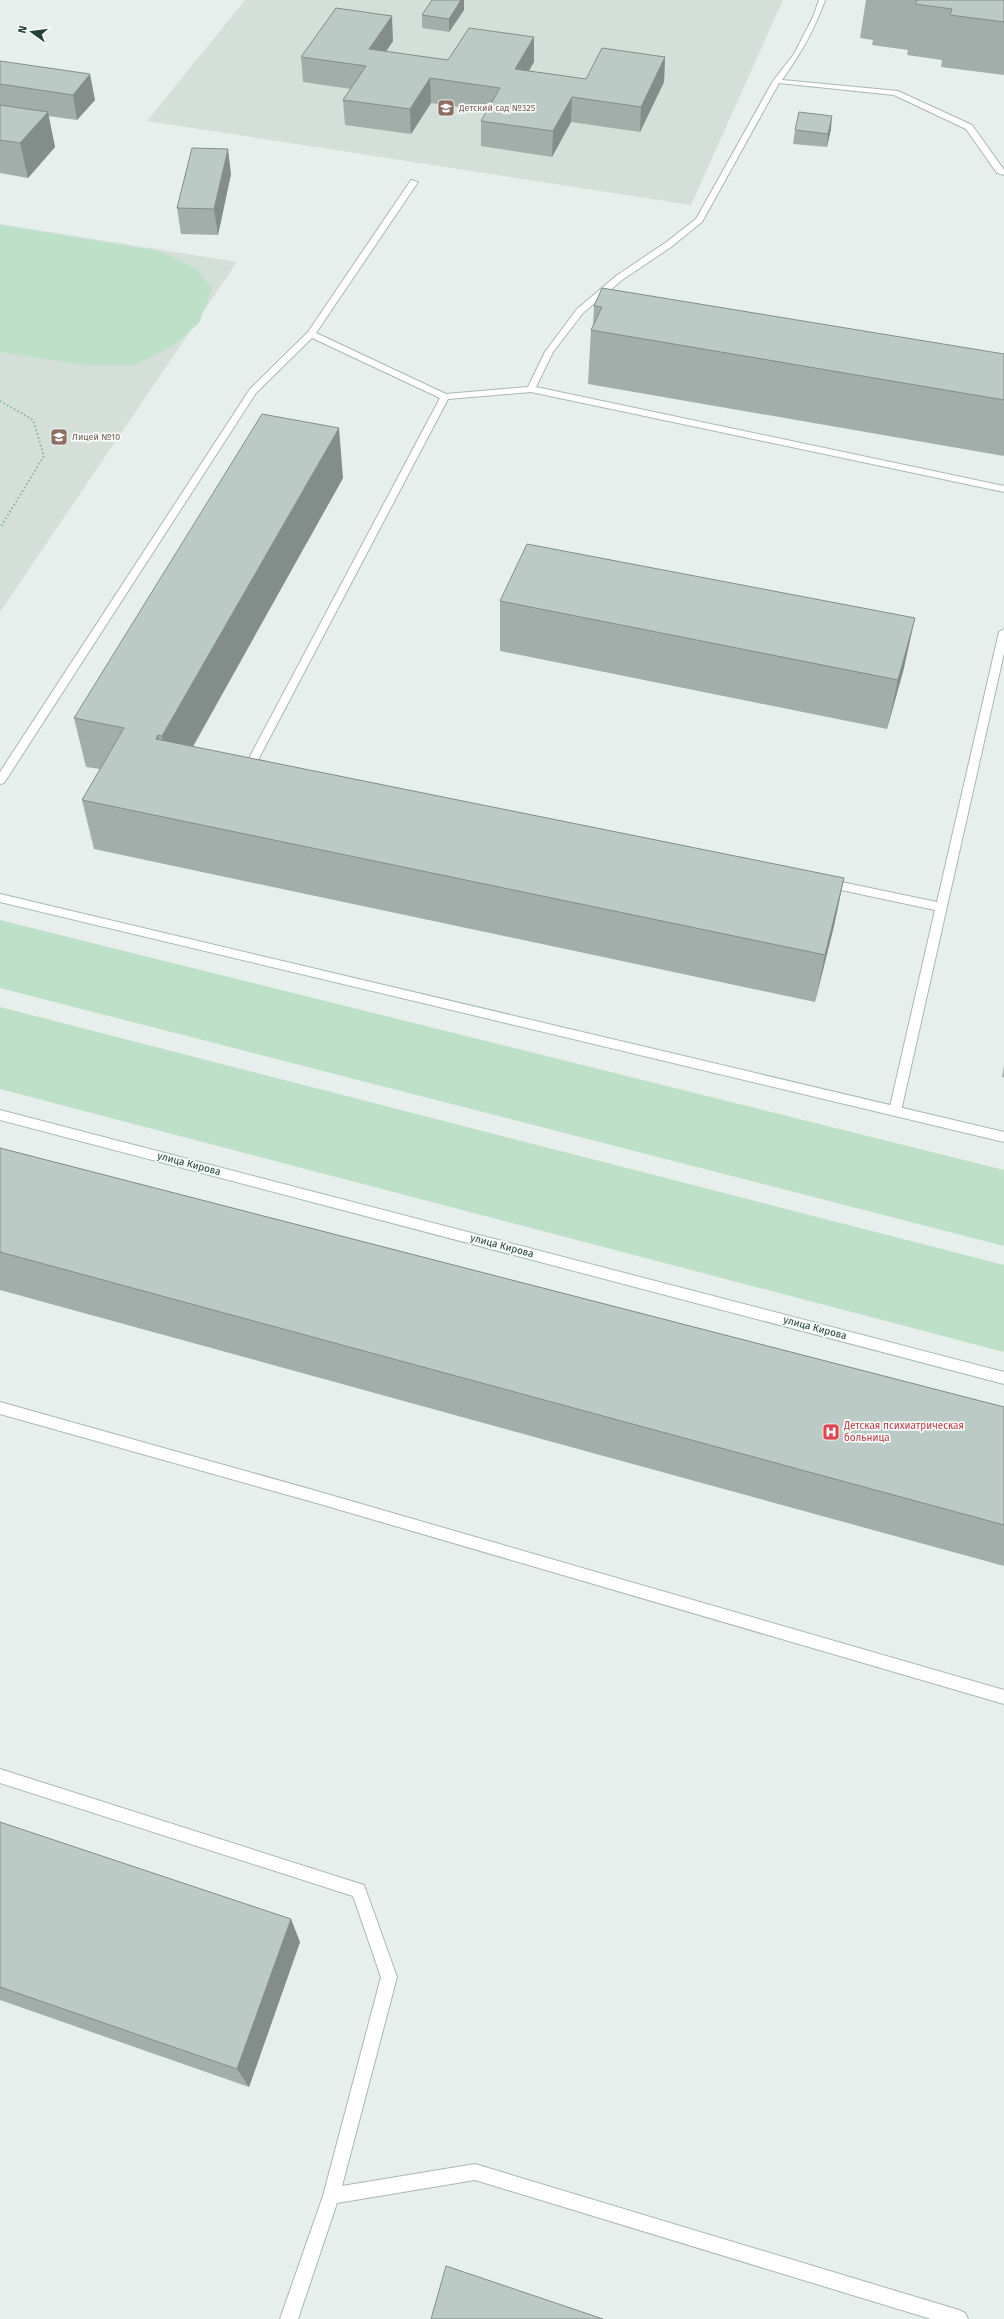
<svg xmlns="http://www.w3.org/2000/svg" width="1004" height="2319" viewBox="0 0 1004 2319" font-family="'Fira Sans',sans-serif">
<rect width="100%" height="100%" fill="#e6efeb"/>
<g fill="#d4dfda">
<path d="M 245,0 L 783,0 L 691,205 L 147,121 Z"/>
<path d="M 0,224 L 237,262 L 0,612 Z"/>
</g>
<g fill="#bfe0c8">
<path d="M 0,225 L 159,251 L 197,269 L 212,289 L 199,323 L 173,346 L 134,365 L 84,365 L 0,352 Z"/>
<path d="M 0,920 L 1004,1170 L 1004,1246 L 0,988 Z"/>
<path d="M 0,1007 L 1004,1265 L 1004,1352 L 0,1089 Z"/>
</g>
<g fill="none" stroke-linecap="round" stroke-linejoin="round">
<g stroke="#a8b8b2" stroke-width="2">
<g id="lane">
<path d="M 819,0 L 825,0 C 815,29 800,55 782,80 L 898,91 L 972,125 L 1004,170 L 1004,175 L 997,173 L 966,129 L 894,95 L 779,83 L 702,222 L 671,247 L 622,280 L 583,313 L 553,352 L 536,387 L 1004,486 L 1004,492 L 531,392 L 448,399 L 258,760 L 267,762 L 268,765 L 263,769 L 248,765 L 247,762 L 440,398 L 308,336 L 308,332 L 314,332 L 446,394 L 528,387 L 545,352 L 577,309 L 616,276 L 665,243 L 696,219 L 773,81 L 794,54 L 813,17 Z"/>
<path d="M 1004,629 L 1004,653 L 901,1111 L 899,1114 L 891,1114 L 889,1111 L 935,910 L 827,887 L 822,883 L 827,879 L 937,902 L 999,632 Z"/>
<path d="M 0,1402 L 313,1490 L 1004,1690 L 1004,1704 L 313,1502 L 0,1414 Z"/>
<path d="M 0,1769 L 364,1885 L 397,1977 L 342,2186 L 475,2164 L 959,2310 L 965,2313 L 968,2319 L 931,2319 L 475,2180 L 337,2203 L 298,2319 L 280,2319 L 323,2196 L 381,1977 L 353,1896 L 0,1783 Z"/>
</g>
</g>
<g stroke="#a8b8b2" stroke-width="2">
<path id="street" d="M 411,180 L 418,182 L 314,336 L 256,393 L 4,783 L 0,784 L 0,772 L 250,389 L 308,332 Z"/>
</g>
<g stroke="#a4bbb3" stroke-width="2">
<g id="secondary">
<path d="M 0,894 L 1004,1132 L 1004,1142 L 0,902 Z"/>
<path d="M 0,1110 L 1004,1372 L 1004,1384 L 0,1120 Z"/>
</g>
</g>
<path stroke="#86b3a5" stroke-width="2" stroke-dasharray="1.5 2.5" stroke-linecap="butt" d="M 0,401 L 33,420 L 44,456 L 0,528"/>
<use href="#lane" fill="#fff" fill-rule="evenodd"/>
<use href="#street" fill="#fff" fill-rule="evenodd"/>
<use href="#secondary" fill="#fff" fill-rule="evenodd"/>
</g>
<g fill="#a1aea9">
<path d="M 432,0 L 464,0 L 464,10 L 449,32 L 422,28 L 422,15 Z"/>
<path d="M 866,0 L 1004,0 L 1004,75 L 941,67 L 942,60 L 907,55 L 908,50 L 872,45 L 873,40 L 860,38 Z"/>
<path d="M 534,37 L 534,62 L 528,71 L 586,79 L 665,57 L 664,82 L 640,132 L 571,122 L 552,157 L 481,146 L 481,121 L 487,111 L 431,103 L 411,134 L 345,125 L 343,100 L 351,89 L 303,82 L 301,57 L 393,41 L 386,52 L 448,60 Z"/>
<path d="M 0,61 L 95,100 L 77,120 L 48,116 L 55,147 L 28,178 L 0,173 Z"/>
<path d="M 831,129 L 827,147 L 793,144 L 795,130 Z"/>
<path d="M 231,174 L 218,235 L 181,234 L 177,208 Z"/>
<path d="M 594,306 L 1004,354 L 1004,456 L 588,384 L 591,330 L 593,325 Z"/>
<path d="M 343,478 L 193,747 L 844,878 L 834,926 L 815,1002 L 94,849 L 82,800 L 100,769 L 86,767 L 74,718 Z"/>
<path d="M 500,601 L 904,668 L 887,729 L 500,651 Z"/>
<path d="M 1004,1066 L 1004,1077 L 1002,1077 Z"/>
<path d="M 0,1148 L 1004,1407 L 1004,1566 L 0,1290 Z"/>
<path d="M 0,1822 L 300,1942 L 249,2087 L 0,2000 Z"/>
</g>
<g fill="#838d89">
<path d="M 461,0 L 464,0 L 464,10 L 449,32 L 449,19 Z"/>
<path d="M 392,16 L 393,41 L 370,74 L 369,49 Z"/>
<path d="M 534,37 L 534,62 L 515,95 L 515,69 Z"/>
<path d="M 665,57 L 664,82 L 640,132 L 641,107 Z"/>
<path d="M 90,74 L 95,100 L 77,120 L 73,95 Z"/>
<path d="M 430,78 L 431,103 L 411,134 L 410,109 Z"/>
<path d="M 572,97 L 571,122 L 552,157 L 553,131 Z"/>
<path d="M 48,112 L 55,147 L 28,178 L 20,143 Z"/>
<path d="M 832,116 L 831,129 L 827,147 L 828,134 Z"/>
<path d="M 228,149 L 231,174 L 218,235 L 214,209 Z"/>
<path d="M 339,428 L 343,478 L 171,785 L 162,736 Z"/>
<path d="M 915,618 L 904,668 L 887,729 L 898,680 Z"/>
<path d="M 158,735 L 168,784 L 156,739 Z"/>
<path d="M 844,878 L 834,926 L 815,1002 L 825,955 Z"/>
<path d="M 291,1919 L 300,1942 L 249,2087 L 237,2069 Z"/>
</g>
<g fill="#bbcac4" stroke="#838d89">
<path d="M 432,0 L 461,0 L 449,19 L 422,15 Z"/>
<path d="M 917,0 L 1004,0 L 1004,22 L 950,15 L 952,9 L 915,4 Z"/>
<path d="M 336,8 L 392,16 L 369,49 L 448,60 L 469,28 L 534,37 L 515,69 L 586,79 L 602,48 L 665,57 L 641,107 L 572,97 L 553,131 L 481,121 L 500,88 L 430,78 L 410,109 L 343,100 L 366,66 L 301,57 Z"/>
<path d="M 0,61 L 90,74 L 73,95 L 0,84 Z"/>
<path d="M 0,105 L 48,112 L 20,143 L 0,140 Z"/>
<path d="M 799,112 L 832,116 L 828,134 L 795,130 Z"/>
<path d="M 192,148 L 228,149 L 214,209 L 177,208 Z"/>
<path d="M 602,288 L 1004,354 L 1004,400 L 591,330 L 602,307 L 594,306 Z"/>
<path d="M 262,414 L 339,428 L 162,736 L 158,735 L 156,739 L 844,878 L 825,955 L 82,800 L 124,728 L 74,718 Z"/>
<path d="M 527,544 L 915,618 L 898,680 L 500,601 Z"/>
<path d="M 0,1148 L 1004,1407 L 1004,1525 L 0,1252 Z"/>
<path d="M 0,1822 L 291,1919 L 237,2069 L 0,1987 Z"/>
<path d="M 446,2266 L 603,2319 L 431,2319 Z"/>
</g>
<defs>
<g id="school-square" transform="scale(0.9)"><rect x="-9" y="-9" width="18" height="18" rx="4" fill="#8d6e63" stroke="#f7fbf9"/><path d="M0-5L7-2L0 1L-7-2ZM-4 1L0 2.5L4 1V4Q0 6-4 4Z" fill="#fff"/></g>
<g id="hospital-square" transform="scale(0.9)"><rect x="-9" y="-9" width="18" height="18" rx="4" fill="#e0444e" stroke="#f7fbf9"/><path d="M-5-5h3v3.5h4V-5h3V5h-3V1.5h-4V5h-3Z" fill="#fff"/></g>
</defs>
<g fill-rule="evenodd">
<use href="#school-square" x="446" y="108"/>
<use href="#school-square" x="59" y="437"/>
<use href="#hospital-square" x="831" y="1432"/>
</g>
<g text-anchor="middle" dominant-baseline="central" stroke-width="3.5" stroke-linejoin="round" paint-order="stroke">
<g font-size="9" fill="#785e54" stroke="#f7fbf9" text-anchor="start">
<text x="459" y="108">Детский сад №325</text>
<text x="72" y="437">Лицей №10</text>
</g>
<g font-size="10" fill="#24423a" stroke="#f7fbf9">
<text transform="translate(189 1164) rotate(15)">улица Кирова</text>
<text transform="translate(502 1246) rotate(15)">улица Кирова</text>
<text transform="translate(815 1328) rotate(15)">улица Кирова</text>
</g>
<g font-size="10" fill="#be3a42" stroke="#f7fbf9" text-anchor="start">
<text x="844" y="1426">Детская психиатрическая<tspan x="844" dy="12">больница</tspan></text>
</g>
</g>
<g transform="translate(32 32) rotate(284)" stroke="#f7fbf9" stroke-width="3" paint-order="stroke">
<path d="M0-3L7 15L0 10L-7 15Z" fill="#24423a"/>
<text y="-6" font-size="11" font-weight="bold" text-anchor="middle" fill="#24423a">N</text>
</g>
</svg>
